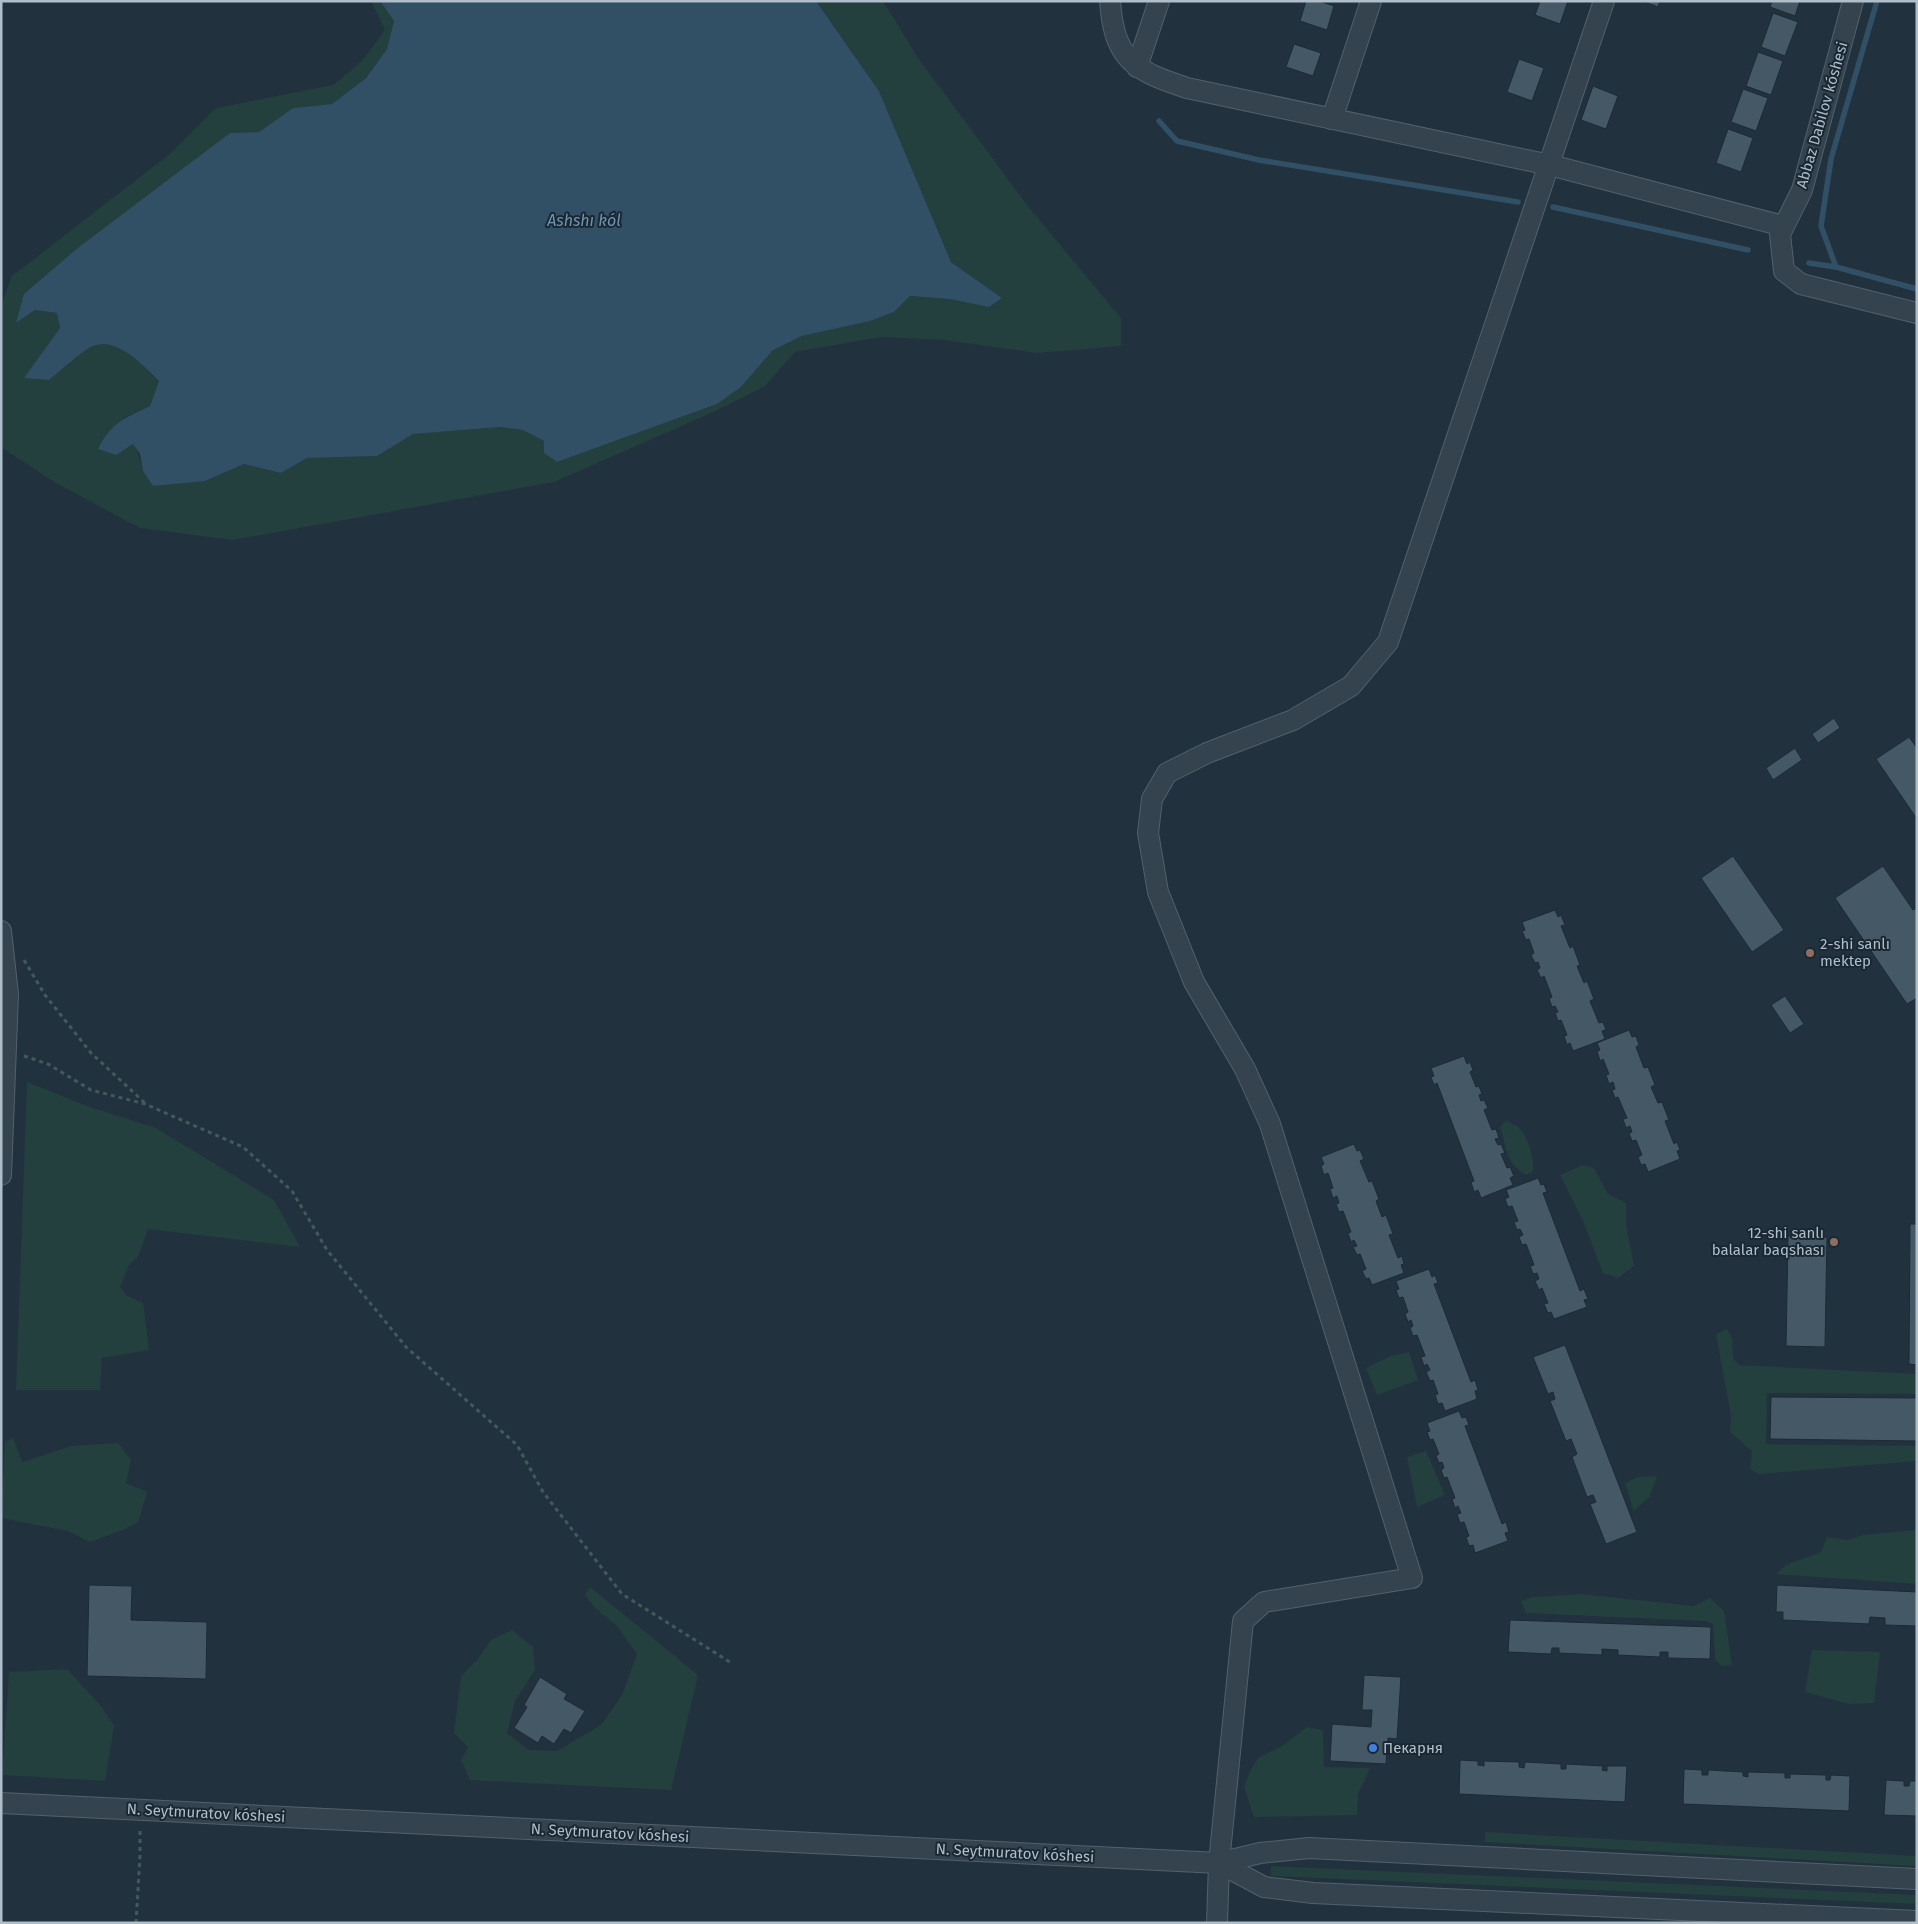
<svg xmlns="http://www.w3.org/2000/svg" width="1918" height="1924" viewBox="0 0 1918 1924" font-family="'Fira Sans',sans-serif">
<rect width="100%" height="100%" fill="#21323e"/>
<g fill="#233f3e">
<path d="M 371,1 L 380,1 L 394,21 L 387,49 L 366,78 L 332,104 L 293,108 L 259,132 L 230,133 L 17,322 L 35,310 L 58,313 L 60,328 L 25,378 L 49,380 C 59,372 81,352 91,347 C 116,335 143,366 159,382 L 150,406 L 124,418 C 130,436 139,452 143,471 L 205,481 L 244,464 L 281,473 L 307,458 L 377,456 L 412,434 L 501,427 L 523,430 L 544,441 L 545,453 L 557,462 L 717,404 L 741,387 L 773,350 L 802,336 L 870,321 L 894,312 L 910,296 L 950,299 L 1002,298 L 951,262 L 879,91 L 816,1 L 883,1 L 918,58 L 1027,205 L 1121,318 L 1121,346 L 1038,353 L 944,340 L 881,337 L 795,352 L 765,386 L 711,413 L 554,482 L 233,540 L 140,528 L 56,483 L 2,448 L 1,305 L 12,276 L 171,153 L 216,108 L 333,85 L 362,61 L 385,30 Z"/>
<path d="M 27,1082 L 87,1106 L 156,1128 L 274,1200 L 300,1247 L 148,1229 L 139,1255 L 129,1265 L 120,1287 L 127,1296 L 143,1303 L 149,1350 L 102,1358 L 100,1390 L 16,1390 Z"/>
<path d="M 1506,1120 C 1510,1123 1517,1125 1520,1129 C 1529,1139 1534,1158 1533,1171 L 1526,1175 C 1504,1162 1508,1149 1500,1127 Z"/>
<path d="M 1583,1165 L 1594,1168 L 1608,1194 L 1626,1203 L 1626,1225 L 1634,1266 L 1618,1278 L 1603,1273 L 1583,1221 L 1560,1175 Z"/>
<path d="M 1727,1329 L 1732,1339 L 1733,1358 L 1739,1365 L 1917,1374 L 1917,1394 L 1767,1393 L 1766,1444 L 1917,1446 L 1917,1461 L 1759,1474 L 1750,1469 L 1752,1451 L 1730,1432 L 1731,1416 L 1716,1334 Z"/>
<path d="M 1409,1352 L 1418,1380 L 1377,1395 L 1366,1368 L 1391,1356 Z"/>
<path d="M 13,1438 L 22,1462 L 72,1446 L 118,1443 L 131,1460 L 126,1483 L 147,1492 L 138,1522 L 123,1530 L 90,1542 L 68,1531 L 1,1518 L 5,1442 Z"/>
<path d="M 1426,1451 L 1445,1495 L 1417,1507 L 1407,1457 Z"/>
<path d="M 1657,1476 L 1650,1496 L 1634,1511 L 1625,1483 L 1638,1477 Z"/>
<path d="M 1917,1530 L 1917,1584 L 1776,1574 L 1786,1565 L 1821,1552 L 1827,1537 L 1848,1540 L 1863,1535 Z"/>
<path d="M 590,1587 L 698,1675 L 671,1790 L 470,1780 L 461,1760 L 468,1747 L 454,1733 L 461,1676 L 477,1660 L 491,1640 L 512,1630 L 533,1647 L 535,1670 L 515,1701 L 507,1733 L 529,1750 L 557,1751 L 601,1725 L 622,1695 L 637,1654 L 617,1626 L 596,1609 L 585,1595 Z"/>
<path d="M 1582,1594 L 1694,1606 L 1710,1598 L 1724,1611 L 1732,1665 L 1722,1666 L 1715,1660 L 1713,1624 L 1706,1621 L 1526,1613 L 1521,1601 L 1533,1597 Z"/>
<path d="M 1812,1650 L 1880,1652 L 1874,1703 L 1849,1704 L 1805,1692 Z"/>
<path d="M 67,1669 L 101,1706 L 114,1726 L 105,1781 L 2,1775 L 9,1672 Z"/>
<path d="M 1307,1727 L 1323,1730 L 1324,1767 L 1370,1768 L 1358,1794 L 1357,1815 L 1254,1817 L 1244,1787 L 1251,1769 L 1259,1757 L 1281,1747 Z"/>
<path d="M 1485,1832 L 1917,1856 L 1917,1866 L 1485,1842 Z"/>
<path d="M 1271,1866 L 1917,1895 L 1917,1904 L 1271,1876 Z"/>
</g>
<path fill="#314f65" d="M 380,1 L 816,1 L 879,91 L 951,262 L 1002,298 L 989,307 L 950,299 L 910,296 L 894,312 L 870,321 L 802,336 L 773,350 L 741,387 L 717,404 L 557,462 L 544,453 L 544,441 L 523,430 L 501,427 L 413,434 L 377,456 L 307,458 L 281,473 L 244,464 L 205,481 L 153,486 L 143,471 L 140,454 L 133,444 L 116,455 L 98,449 C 112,422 123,419 150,406 L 159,381 C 143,366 116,335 91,347 C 81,352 59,372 49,380 L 24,378 L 60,328 L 57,313 L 35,310 L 16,323 L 24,294 L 79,247 L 230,133 L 259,132 L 293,108 L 332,104 L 366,78 L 387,49 L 394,21 Z"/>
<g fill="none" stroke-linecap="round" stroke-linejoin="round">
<g stroke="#314f65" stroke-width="5.5">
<path d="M 1877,1 L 1831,159 L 1821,226 L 1836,267 L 1917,289"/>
<path d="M 1159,121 L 1177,141 L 1259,160 L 1518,202"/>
<path d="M 1553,207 L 1748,250"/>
<path d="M 1809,263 L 1836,267"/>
</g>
</g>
<g fill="#445865" stroke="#1c2a35">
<path d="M 1306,1 L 1319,1 L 1334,6 L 1327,30 L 1300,21 Z"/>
<path d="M 1540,1 L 1568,1 L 1560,24 L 1535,15 Z"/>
<path d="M 1642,1 L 1660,1 L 1658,7 Z"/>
<path d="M 1772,1 L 1800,1 L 1795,16 L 1770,7 Z"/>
<path d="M 1773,13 L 1798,22 L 1785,56 L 1761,47 Z"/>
<path d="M 1294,44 L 1321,53 L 1313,76 L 1286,67 Z"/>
<path d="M 1758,52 L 1783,61 L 1771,95 L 1746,86 Z"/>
<path d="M 1519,59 L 1544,68 L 1532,101 L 1507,92 Z"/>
<path d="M 1593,86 L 1618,96 L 1606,129 L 1581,120 Z"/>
<path d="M 1743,89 L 1768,98 L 1756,131 L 1731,122 Z"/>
<path d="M 1728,129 L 1753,138 L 1741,172 L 1716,163 Z"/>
<path d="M 1834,718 L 1840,728 L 1818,743 L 1812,734 Z"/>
<path d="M 1909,737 L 1917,748 L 1917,819 L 1876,759 Z"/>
<path d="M 1795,748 L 1802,760 L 1773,780 L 1766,768 Z"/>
<path d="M 1733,856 L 1784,930 L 1752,952 L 1701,878 Z"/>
<path d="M 1883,866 L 1913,910 L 1917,908 L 1917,998 L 1907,1004 L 1835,898 Z"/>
<path d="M 1555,910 L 1558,917 L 1561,915 L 1565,925 L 1561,926 L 1570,948 L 1573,946 L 1580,965 L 1577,966 L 1584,983 L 1587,981 L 1594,999 L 1590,1001 L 1599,1023 L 1603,1022 L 1606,1030 L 1602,1031 L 1605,1039 L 1573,1051 L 1570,1043 L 1567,1045 L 1564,1036 L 1567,1035 L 1561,1020 L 1558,1021 L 1555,1013 L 1558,1012 L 1555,1006 L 1552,1007 L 1549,999 L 1552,997 L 1544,976 L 1541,978 L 1537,970 L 1540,968 L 1538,962 L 1535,963 L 1531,955 L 1534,953 L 1529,939 L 1526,940 L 1522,931 L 1525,930 L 1522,922 Z"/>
<path d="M 1785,996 L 1804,1024 L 1790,1033 L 1771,1005 Z"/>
<path d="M 1629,1030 L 1632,1037 L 1636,1036 L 1639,1045 L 1636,1047 L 1644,1068 L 1648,1067 L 1655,1085 L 1651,1087 L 1658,1103 L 1662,1102 L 1669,1120 L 1665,1121 L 1674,1144 L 1677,1142 L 1680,1150 L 1677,1151 L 1680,1159 L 1648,1172 L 1645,1164 L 1641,1165 L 1638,1157 L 1642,1155 L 1636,1140 L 1632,1141 L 1629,1133 L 1632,1132 L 1630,1126 L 1626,1128 L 1623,1119 L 1627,1118 L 1618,1097 L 1615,1098 L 1612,1090 L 1615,1089 L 1613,1082 L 1609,1084 L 1606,1075 L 1609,1074 L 1603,1059 L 1600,1061 L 1597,1051 L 1600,1050 L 1597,1043 Z"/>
<path d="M 1464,1056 L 1467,1064 L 1470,1062 L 1473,1070 L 1470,1072 L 1476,1087 L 1479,1086 L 1482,1094 L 1479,1095 L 1481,1101 L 1484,1100 L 1488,1108 L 1484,1110 L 1492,1130 L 1496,1129 L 1499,1138 L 1495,1139 L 1498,1145 L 1501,1144 L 1505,1153 L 1501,1154 L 1507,1168 L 1510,1167 L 1514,1176 L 1510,1178 L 1513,1185 L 1481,1198 L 1478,1190 L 1474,1192 L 1471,1182 L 1474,1181 L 1437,1083 L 1434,1085 L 1431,1077 L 1434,1076 L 1431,1068 Z"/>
<path d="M 1354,1144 L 1357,1151 L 1360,1150 L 1364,1159 L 1360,1161 L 1369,1182 L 1372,1181 L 1379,1199 L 1376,1201 L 1382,1217 L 1386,1215 L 1393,1234 L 1389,1235 L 1398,1258 L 1402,1256 L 1404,1264 L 1401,1265 L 1404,1273 L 1372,1285 L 1369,1278 L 1366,1279 L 1362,1271 L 1366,1269 L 1360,1254 L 1357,1255 L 1353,1247 L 1357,1246 L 1354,1240 L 1351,1242 L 1348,1233 L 1351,1232 L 1343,1211 L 1339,1212 L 1336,1204 L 1339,1203 L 1337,1196 L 1333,1198 L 1330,1189 L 1333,1188 L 1328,1173 L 1324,1175 L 1321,1166 L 1324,1164 L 1321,1157 Z"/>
<path d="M 1538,1178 L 1541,1185 L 1544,1184 L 1547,1192 L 1543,1193 L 1580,1291 L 1584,1289 L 1588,1299 L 1584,1300 L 1587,1307 L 1554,1319 L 1551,1312 L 1548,1313 L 1544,1304 L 1548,1303 L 1542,1288 L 1539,1290 L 1535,1281 L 1539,1279 L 1537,1273 L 1533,1274 L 1530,1266 L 1534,1265 L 1526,1244 L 1522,1245 L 1519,1237 L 1523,1235 L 1520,1229 L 1517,1230 L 1514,1222 L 1518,1221 L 1512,1206 L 1508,1207 L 1505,1199 L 1509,1197 L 1506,1190 Z"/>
<path d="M 1910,1224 L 1917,1224 L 1917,1365 L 1909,1364 Z"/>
<path d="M 1788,1236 L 1827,1237 L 1825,1347 L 1786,1346 Z"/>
<path d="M 1429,1269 L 1432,1277 L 1435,1275 L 1438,1283 L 1434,1284 L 1471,1382 L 1475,1380 L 1478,1390 L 1475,1391 L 1477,1399 L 1445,1411 L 1442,1403 L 1438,1404 L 1435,1395 L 1438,1394 L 1433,1380 L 1430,1381 L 1426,1372 L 1430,1370 L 1427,1364 L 1424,1366 L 1421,1357 L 1425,1356 L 1417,1335 L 1413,1336 L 1410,1328 L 1413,1326 L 1411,1320 L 1408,1322 L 1405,1314 L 1408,1312 L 1403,1297 L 1399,1298 L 1396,1290 L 1399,1289 L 1396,1281 Z"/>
<path d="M 1565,1345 L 1637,1532 L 1606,1544 L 1590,1504 L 1596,1502 L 1593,1495 L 1587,1497 L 1572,1457 L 1577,1454 L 1571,1439 L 1566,1441 L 1550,1401 L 1555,1399 L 1553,1392 L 1548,1394 L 1533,1357 Z"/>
<path d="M 1771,1397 L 1917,1398 L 1917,1441 L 1770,1439 Z"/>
<path d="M 1459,1411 L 1462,1418 L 1466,1417 L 1469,1425 L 1465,1426 L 1502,1524 L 1506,1522 L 1509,1532 L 1505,1533 L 1508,1541 L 1475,1553 L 1473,1545 L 1469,1546 L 1466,1537 L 1469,1536 L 1464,1522 L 1460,1523 L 1457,1514 L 1461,1513 L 1458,1506 L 1455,1508 L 1452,1499 L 1455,1498 L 1447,1477 L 1444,1478 L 1441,1470 L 1444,1468 L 1442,1462 L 1439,1463 L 1436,1456 L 1439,1454 L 1433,1439 L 1430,1440 L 1427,1432 L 1430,1431 L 1427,1423 Z"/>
<path d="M 89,1585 L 132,1586 L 131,1620 L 207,1622 L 206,1679 L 87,1676 Z"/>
<path d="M 1777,1585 L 1917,1592 L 1917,1626 L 1885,1625 L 1885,1618 L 1870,1617 L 1869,1624 L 1783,1620 L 1783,1612 L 1776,1612 Z"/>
<path d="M 1510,1620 L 1711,1627 L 1710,1659 L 1668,1658 L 1668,1652 L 1660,1652 L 1660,1657 L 1618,1655 L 1618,1650 L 1602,1649 L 1602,1655 L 1559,1653 L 1559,1648 L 1552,1648 L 1551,1654 L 1508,1652 Z"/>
<path d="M 1364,1675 L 1401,1677 L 1397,1739 L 1388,1738 L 1386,1764 L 1330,1761 L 1332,1724 L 1371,1727 L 1372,1710 L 1362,1710 Z"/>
<path d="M 540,1677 L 567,1694 L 564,1699 L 585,1711 L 571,1733 L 564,1729 L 554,1744 L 542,1736 L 538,1743 L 514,1728 L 527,1707 L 524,1705 Z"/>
<path d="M 1460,1760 L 1478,1761 L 1478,1765 L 1484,1766 L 1484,1761 L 1519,1762 L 1519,1767 L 1524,1768 L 1525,1762 L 1561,1764 L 1561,1769 L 1566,1769 L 1566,1764 L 1603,1766 L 1602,1770 L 1607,1771 L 1607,1766 L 1627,1766 L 1625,1802 L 1459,1794 Z"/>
<path d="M 1684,1769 L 1702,1770 L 1702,1775 L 1708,1775 L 1708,1770 L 1743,1772 L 1743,1776 L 1748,1777 L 1748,1772 L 1785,1773 L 1785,1778 L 1790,1778 L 1790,1774 L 1826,1775 L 1826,1780 L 1830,1780 L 1831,1775 L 1850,1776 L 1849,1811 L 1683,1804 Z"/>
<path d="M 1886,1780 L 1904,1781 L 1904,1786 L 1909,1786 L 1910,1781 L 1917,1781 L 1917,1816 L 1884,1815 Z"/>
</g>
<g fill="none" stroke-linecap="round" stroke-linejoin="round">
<g stroke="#53616c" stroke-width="22">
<g id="minor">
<path d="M 1110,1 C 1114,60 1135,71 1187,88 L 1550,165 L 1783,226"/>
<path d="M 1853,1 L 1802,190 L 1780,234 L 1784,271 L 1801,284 L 1917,313"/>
<path d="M 1137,67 L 1159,1"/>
<path d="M 1332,119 L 1371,1"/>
<path d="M 1,931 L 8,994 L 1,1175"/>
<path d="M 1,1803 L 1219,1863 L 1260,1853 L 1309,1848 L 1917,1879"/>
<path d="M 1219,1863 L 1264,1887 L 1313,1893 L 1917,1921"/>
<path d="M 1217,1923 L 1219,1863 L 1243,1621 L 1264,1602 L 1412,1578 L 1270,1124 L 1245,1069 L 1194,982 L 1158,892 L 1148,833 L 1152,799 L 1167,773 L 1207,753 L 1293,720 L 1351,686 L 1388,642 L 1604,1"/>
</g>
</g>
<g stroke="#415b5a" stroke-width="3" stroke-dasharray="4 4" stroke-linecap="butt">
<path d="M 24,960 L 45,995 L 91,1053 L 145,1103"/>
<path d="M 24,1056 L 48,1064 L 91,1090 L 145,1104 L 243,1147 L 292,1191 L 327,1250 L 406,1347 L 517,1445 L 543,1492 L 622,1594 L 733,1664"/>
<path d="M 136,1923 L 140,1856 L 140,1829"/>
</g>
<use href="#minor" stroke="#35434e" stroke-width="20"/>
</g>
<g fill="#8d6e63" stroke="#1a2833" stroke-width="2">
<circle cx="1810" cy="953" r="5"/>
<circle cx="1834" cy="1242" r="5"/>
</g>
<circle fill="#3f7fe0" stroke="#1a2833" stroke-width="2" cx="1373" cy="1748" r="5"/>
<g text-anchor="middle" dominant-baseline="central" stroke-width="4" stroke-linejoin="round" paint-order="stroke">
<g font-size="15" fill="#b0beca" stroke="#1a2833">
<text transform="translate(1822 115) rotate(-74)">Abbaz Dabilov kóshesi</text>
<text transform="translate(206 1813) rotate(3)">N. Seytmuratov kóshesi</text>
<text transform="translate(610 1833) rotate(3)">N. Seytmuratov kóshesi</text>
<text transform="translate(1015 1853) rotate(3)">N. Seytmuratov kóshesi</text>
</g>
<g font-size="15" fill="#b0beca" stroke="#1a2833" text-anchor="start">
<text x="1820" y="944">2-shi sanlı<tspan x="1820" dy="17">mektep</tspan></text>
<text x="1824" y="1233" text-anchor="end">12-shi sanlı<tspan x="1824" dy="17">balalar baqshası</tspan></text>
<text x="1383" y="1748">Пекарня</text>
</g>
<g font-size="16" font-style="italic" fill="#6e95b0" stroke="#1a2833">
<text x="584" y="220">Ashshı kól</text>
</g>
</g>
<rect width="1918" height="1924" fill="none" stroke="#b0beca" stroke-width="5"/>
</svg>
